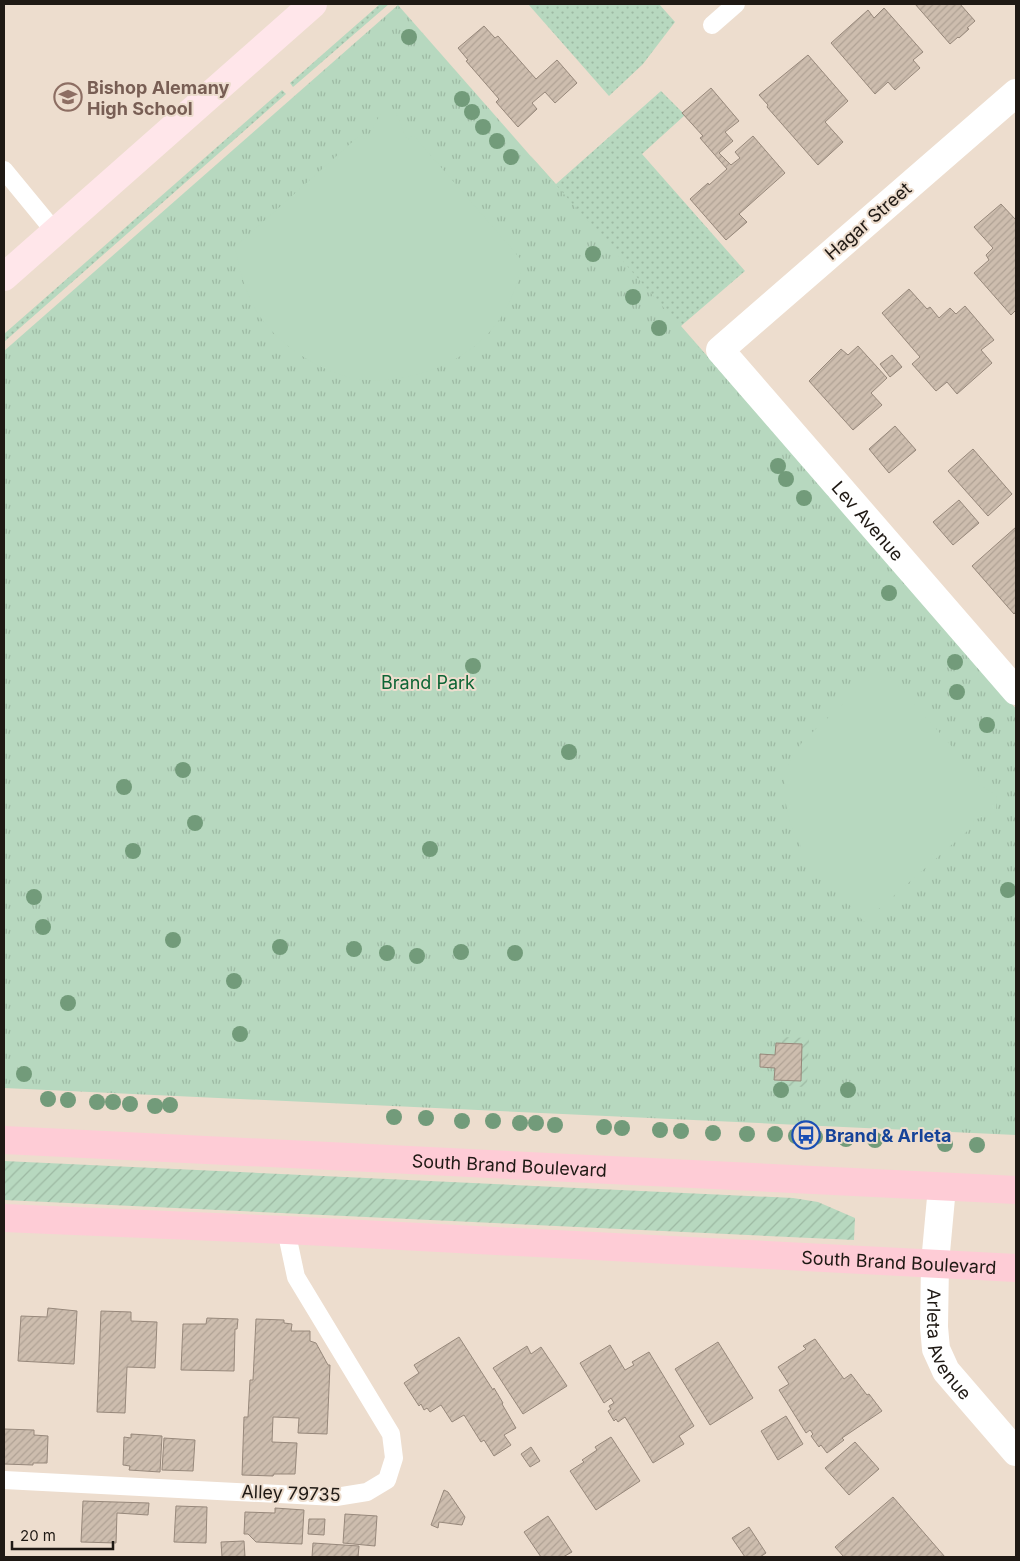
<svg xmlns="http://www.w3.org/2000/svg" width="1020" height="1561" viewBox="0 0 1020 1561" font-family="Inter,sans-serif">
<defs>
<pattern id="grass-dots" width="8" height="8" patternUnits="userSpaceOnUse" patternTransform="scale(1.25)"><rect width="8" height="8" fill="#b7d8bf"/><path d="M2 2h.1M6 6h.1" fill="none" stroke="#9db9a3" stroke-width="1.8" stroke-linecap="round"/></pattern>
<pattern id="park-tufts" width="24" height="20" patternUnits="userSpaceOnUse" patternTransform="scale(1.25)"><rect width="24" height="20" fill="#b7d8bf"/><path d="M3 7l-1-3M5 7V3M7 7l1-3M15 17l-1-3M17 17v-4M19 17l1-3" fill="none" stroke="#9db9a3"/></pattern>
<pattern id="garden-furrows" width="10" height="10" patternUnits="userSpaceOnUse" patternTransform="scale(1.25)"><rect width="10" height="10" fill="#b7d8bf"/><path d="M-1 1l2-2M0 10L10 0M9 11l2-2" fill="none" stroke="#9db9a3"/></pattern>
<pattern id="building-hatch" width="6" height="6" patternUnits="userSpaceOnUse" patternTransform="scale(1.25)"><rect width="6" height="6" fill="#cdbdae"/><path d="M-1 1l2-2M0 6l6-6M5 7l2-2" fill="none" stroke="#b0a295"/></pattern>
</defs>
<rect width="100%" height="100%" fill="#edddce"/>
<g fill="url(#grass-dots)">
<path d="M 380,4 L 389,4 L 293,87 L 290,83 Z"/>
<path d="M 528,4 L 659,4 L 675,22 L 643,64 L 609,96 Z"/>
<path d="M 282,90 L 286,94 L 4,342 L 4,334 Z"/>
<path d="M 661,91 L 685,115 L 642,154 L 745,271 L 681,326 L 1016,709 L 1016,784 L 530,155 L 556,184 Z"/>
</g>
<path fill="url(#park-tufts)" d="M 398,5 L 1016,709 L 1016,1135 L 4,1088 L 4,351 Z"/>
<g fill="url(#garden-furrows)">
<path d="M 782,1037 L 809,1038 L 807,1087 L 780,1086 L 781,1080 L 801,1081 L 802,1044 L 782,1043 Z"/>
<path d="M 4,1161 L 793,1198 L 818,1202 L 855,1218 L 854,1240 L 4,1200 Z"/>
</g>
<g fill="#b7d8bf">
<path d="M 381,113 L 396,113 L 407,140 L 413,135 L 524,263 C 516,287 509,309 493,328 C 464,364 412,382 367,380 C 328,377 283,349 261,318 C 246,297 240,272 235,247 L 360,135 L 366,140 Z"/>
<path d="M 882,668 L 979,777 L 978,784 L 997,796 L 996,812 L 974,820 L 973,826 L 864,922 L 801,847 L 790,823 L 785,799 L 785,773 L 793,754 L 804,740 Z"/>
</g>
<g fill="url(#building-hatch)" stroke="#97887b">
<path d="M 915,4 L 960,4 L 975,21 L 967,28 L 969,29 L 959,38 L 958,37 L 950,44 Z"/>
<path d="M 884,8 L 923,52 L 913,60 L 920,68 L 895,90 L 888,82 L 875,94 L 831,43 L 868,10 L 874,18 Z"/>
<path d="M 484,26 L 495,38 L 498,36 L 536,79 L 557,60 L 577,83 L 555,103 L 545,92 L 532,103 L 537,109 L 518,127 L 496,102 L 499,99 L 466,61 L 468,60 L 458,48 Z"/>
<path d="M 808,55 L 848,101 L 825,122 L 843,142 L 818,165 L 767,107 L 768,105 L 759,95 Z"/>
<path d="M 711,88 L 739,121 L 725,132 L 733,141 L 719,153 L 731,165 L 740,158 L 735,152 L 753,136 L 785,173 L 739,214 L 747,222 L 726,240 L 690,199 L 708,183 L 709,185 L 727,169 L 700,138 L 703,136 L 682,113 Z"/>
<path d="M 1001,204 L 1016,220 L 1016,310 L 1011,315 L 974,273 L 989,260 L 986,255 L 993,248 L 974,227 Z"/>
<path d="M 909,289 L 927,309 L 930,307 L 939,318 L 950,308 L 956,314 L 965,306 L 994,340 L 981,350 L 992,363 L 957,394 L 947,382 L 936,391 L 912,364 L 920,357 L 882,313 Z"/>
<path d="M 858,346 L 887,378 L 871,393 L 882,405 L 853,430 L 809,381 L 841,349 L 848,355 Z"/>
<path d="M 892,355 L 902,367 L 890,377 L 880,364 Z"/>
<path d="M 895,426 L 916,450 L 889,473 L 869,449 Z"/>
<path d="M 973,449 L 1012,494 L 988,516 L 948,471 Z"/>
<path d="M 959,500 L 979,523 L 953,545 L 933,522 Z"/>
<path d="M 1016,527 L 1016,612 L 1014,614 L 972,566 Z"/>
<path d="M 776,1043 L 802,1044 L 801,1081 L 774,1080 L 775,1068 L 760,1067 L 760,1054 L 775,1055 Z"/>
<path d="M 48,1308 L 77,1311 L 74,1364 L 18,1361 L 21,1316 L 47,1317 Z"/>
<path d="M 101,1311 L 131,1312 L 131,1321 L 157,1322 L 155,1368 L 127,1367 L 125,1413 L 97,1412 Z"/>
<path d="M 207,1318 L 238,1319 L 237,1329 L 235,1329 L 234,1371 L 181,1370 L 183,1324 L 206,1324 Z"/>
<path d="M 256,1319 L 284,1320 L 284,1323 L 292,1324 L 291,1331 L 310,1331 L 310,1341 L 316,1343 L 328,1365 L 330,1365 L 327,1434 L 298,1433 L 299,1418 L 273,1417 L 272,1442 L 297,1443 L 295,1474 L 274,1474 L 273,1476 L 242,1475 L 244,1417 L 248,1417 L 250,1380 L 253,1380 Z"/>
<path d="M 459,1337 L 493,1390 L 494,1388 L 503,1403 L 502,1404 L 516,1428 L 504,1435 L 511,1445 L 494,1456 L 484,1440 L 481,1442 L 464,1415 L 452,1422 L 441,1405 L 430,1412 L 427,1408 L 424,1410 L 421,1404 L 419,1406 L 404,1383 L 419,1373 L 414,1365 Z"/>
<path d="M 815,1339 L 844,1379 L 851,1374 L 867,1395 L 869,1394 L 882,1411 L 842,1438 L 844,1440 L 827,1453 L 821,1445 L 819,1447 L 811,1436 L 813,1434 L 810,1430 L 806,1433 L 779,1390 L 789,1384 L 778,1367 L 806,1349 L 803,1346 Z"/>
<path d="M 718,1342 L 753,1398 L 710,1425 L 675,1369 Z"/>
<path d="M 610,1345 L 625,1370 L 634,1365 L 632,1362 L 649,1352 L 694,1426 L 679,1436 L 684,1444 L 653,1463 L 625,1417 L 618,1422 L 616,1419 L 614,1421 L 608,1411 L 611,1409 L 609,1406 L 614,1403 L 611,1398 L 604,1403 L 580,1363 Z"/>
<path d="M 527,1346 L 531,1354 L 541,1347 L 567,1386 L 523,1414 L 493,1368 Z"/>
<path d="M 786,1416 L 803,1444 L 778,1460 L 761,1431 Z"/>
<path d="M 4,1429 L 34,1430 L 34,1435 L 48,1436 L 47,1463 L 33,1463 L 33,1465 L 4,1464 Z"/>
<path d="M 131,1434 L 162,1436 L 160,1472 L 129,1470 L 130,1466 L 123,1465 L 124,1437 L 131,1438 Z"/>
<path d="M 611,1437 L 640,1481 L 596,1510 L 570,1471 L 584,1462 L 582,1460 L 597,1450 L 595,1447 Z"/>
<path d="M 164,1438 L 195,1440 L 193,1471 L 162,1470 Z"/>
<path d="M 855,1442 L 879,1469 L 849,1495 L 825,1468 Z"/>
<path d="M 531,1447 L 540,1461 L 530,1467 L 521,1454 Z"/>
<path d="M 444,1490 L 448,1492 L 465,1517 L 462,1525 L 439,1522 L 438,1528 L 431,1525 Z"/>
<path d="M 893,1497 L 945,1557 L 844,1557 L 835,1547 Z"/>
<path d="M 83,1501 L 149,1503 L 148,1515 L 117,1513 L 116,1543 L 81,1542 Z"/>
<path d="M 176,1506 L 207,1507 L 206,1543 L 174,1542 Z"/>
<path d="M 275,1508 L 304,1510 L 302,1544 L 256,1542 L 248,1534 L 244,1534 L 245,1512 L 275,1513 Z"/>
<path d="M 345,1514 L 377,1516 L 375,1546 L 343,1543 Z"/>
<path d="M 548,1516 L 572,1552 L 563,1557 L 541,1557 L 524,1532 Z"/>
<path d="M 309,1519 L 325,1519 L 324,1535 L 308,1534 Z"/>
<path d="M 749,1527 L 766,1553 L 760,1557 L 745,1557 L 732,1538 Z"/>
<path d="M 244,1541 L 245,1557 L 222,1557 L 221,1542 Z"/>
<path d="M 313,1543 L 359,1546 L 358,1557 L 312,1557 Z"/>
</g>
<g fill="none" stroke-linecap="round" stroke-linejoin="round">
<g stroke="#fff" stroke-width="18">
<path d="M 712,25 L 736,4"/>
<path d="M 4,170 L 55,232"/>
<path d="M 4,1480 L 336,1497 L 367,1492 L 387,1480 L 394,1458 L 391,1434 L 296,1277 L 286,1230"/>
</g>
<g stroke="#fff" stroke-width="28">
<path id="s1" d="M 1016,93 L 720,350 L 1016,691"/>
<path id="s2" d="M 942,1187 L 935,1263 L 934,1327 L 936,1349 L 946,1371 L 1016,1452"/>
</g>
<path stroke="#ffe6ea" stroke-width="28" d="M 4,277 L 313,4"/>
<g stroke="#feccd6" stroke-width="28">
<path id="s3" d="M 4,1140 L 1016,1190"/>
<path id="s4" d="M 4,1218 L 286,1230 L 1016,1268"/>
</g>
</g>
<g fill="#729b7a">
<circle cx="409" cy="37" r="8"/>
<circle cx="462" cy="99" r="8"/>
<circle cx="472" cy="112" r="8"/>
<circle cx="483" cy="127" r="8"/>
<circle cx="497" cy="141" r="8"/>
<circle cx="511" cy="157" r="8"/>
<circle cx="593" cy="254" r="8"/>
<circle cx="633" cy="297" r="8"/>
<circle cx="659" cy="328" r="8"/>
<circle cx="778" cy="466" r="8"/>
<circle cx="786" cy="479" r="8"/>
<circle cx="804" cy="498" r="8"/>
<circle cx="889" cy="593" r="8"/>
<circle cx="955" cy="662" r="8"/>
<circle cx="473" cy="666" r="8"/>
<circle cx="957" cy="692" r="8"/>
<circle cx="987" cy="725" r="8"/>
<circle cx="569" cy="752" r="8"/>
<circle cx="183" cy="770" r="8"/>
<circle cx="124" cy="787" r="8"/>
<circle cx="195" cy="823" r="8"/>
<circle cx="430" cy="849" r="8"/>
<circle cx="133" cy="851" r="8"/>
<circle cx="1008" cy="890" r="8"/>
<circle cx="34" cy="897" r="8"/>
<circle cx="43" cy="927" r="8"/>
<circle cx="173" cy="940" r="8"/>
<circle cx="280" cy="947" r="8"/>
<circle cx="354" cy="949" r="8"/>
<circle cx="461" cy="952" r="8"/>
<circle cx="387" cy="953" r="8"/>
<circle cx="515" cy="953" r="8"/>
<circle cx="417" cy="956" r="8"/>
<circle cx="234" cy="981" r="8"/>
<circle cx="68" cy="1003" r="8"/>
<circle cx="240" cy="1034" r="8"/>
<circle cx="24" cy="1074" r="8"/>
<circle cx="781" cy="1090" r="8"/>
<circle cx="848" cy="1090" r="8"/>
<circle cx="48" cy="1099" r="8"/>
<circle cx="68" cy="1100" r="8"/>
<circle cx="97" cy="1102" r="8"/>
<circle cx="113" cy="1102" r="8"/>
<circle cx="130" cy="1104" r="8"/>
<circle cx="170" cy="1105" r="8"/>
<circle cx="155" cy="1106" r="8"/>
<circle cx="394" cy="1117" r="8"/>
<circle cx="426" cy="1118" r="8"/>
<circle cx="462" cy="1121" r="8"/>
<circle cx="493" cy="1121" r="8"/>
<circle cx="520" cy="1123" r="8"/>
<circle cx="536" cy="1123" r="8"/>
<circle cx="555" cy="1125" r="8"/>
<circle cx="604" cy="1127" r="8"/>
<circle cx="622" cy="1128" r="8"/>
<circle cx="660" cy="1130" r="8"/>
<circle cx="681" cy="1131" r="8"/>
<circle cx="713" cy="1133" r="8"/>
<circle cx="747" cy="1134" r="8"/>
<circle cx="775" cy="1134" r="8"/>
<circle cx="796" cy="1136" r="8"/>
<circle cx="815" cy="1137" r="8"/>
<circle cx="846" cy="1139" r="8"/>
<circle cx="875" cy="1140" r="8"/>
<circle cx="945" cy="1144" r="8"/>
<circle cx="977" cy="1145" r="8"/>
</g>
<defs>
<g id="school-ring" transform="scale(1.4375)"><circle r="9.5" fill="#edddce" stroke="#8d6e63" stroke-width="1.5"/><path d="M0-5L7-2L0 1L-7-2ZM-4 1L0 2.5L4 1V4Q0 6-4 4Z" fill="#8d6e63"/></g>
<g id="bus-ring" transform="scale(1.4375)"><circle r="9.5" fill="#edddce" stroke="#1a4fb4" stroke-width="1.5"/><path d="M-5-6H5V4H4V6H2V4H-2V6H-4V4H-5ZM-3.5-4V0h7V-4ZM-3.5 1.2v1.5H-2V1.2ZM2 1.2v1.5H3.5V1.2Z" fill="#1a4fb4"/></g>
</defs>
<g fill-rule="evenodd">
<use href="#school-ring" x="68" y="97"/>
<use href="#bus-ring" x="806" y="1135"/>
</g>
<g text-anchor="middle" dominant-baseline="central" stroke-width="4" stroke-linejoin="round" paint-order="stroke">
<g font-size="18" font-weight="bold" fill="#785e54" stroke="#edddce" text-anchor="start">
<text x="87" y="87">Bishop Alemany<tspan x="87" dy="21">High School</tspan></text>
</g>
<g font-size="18" fill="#1f1914" stroke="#edddce">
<text transform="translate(868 221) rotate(-41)">Hagar Street</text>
<text stroke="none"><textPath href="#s1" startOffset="618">Lev Avenue</textPath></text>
<text stroke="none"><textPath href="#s3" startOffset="506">South Brand Boulevard</textPath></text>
<text stroke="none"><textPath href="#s4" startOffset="896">South Brand Boulevard</textPath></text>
<text stroke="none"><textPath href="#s2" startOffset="161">Arleta Avenue</textPath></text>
<text transform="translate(291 1493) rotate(2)">Alley 79735</text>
</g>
<g font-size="18" fill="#0d6535" stroke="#edddce">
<text x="428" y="682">Brand Park</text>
</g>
<g font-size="18" font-weight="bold" fill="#164399" stroke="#edddce" text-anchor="start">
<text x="825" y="1135">Brand &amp; Arleta</text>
</g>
</g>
<rect width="1020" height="1561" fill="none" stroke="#1f1914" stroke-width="10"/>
<path d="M12 1541v8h101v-8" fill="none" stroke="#1f1914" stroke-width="2.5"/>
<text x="20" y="1541" font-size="15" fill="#1f1914" stroke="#edddce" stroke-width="4" paint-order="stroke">20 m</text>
</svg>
